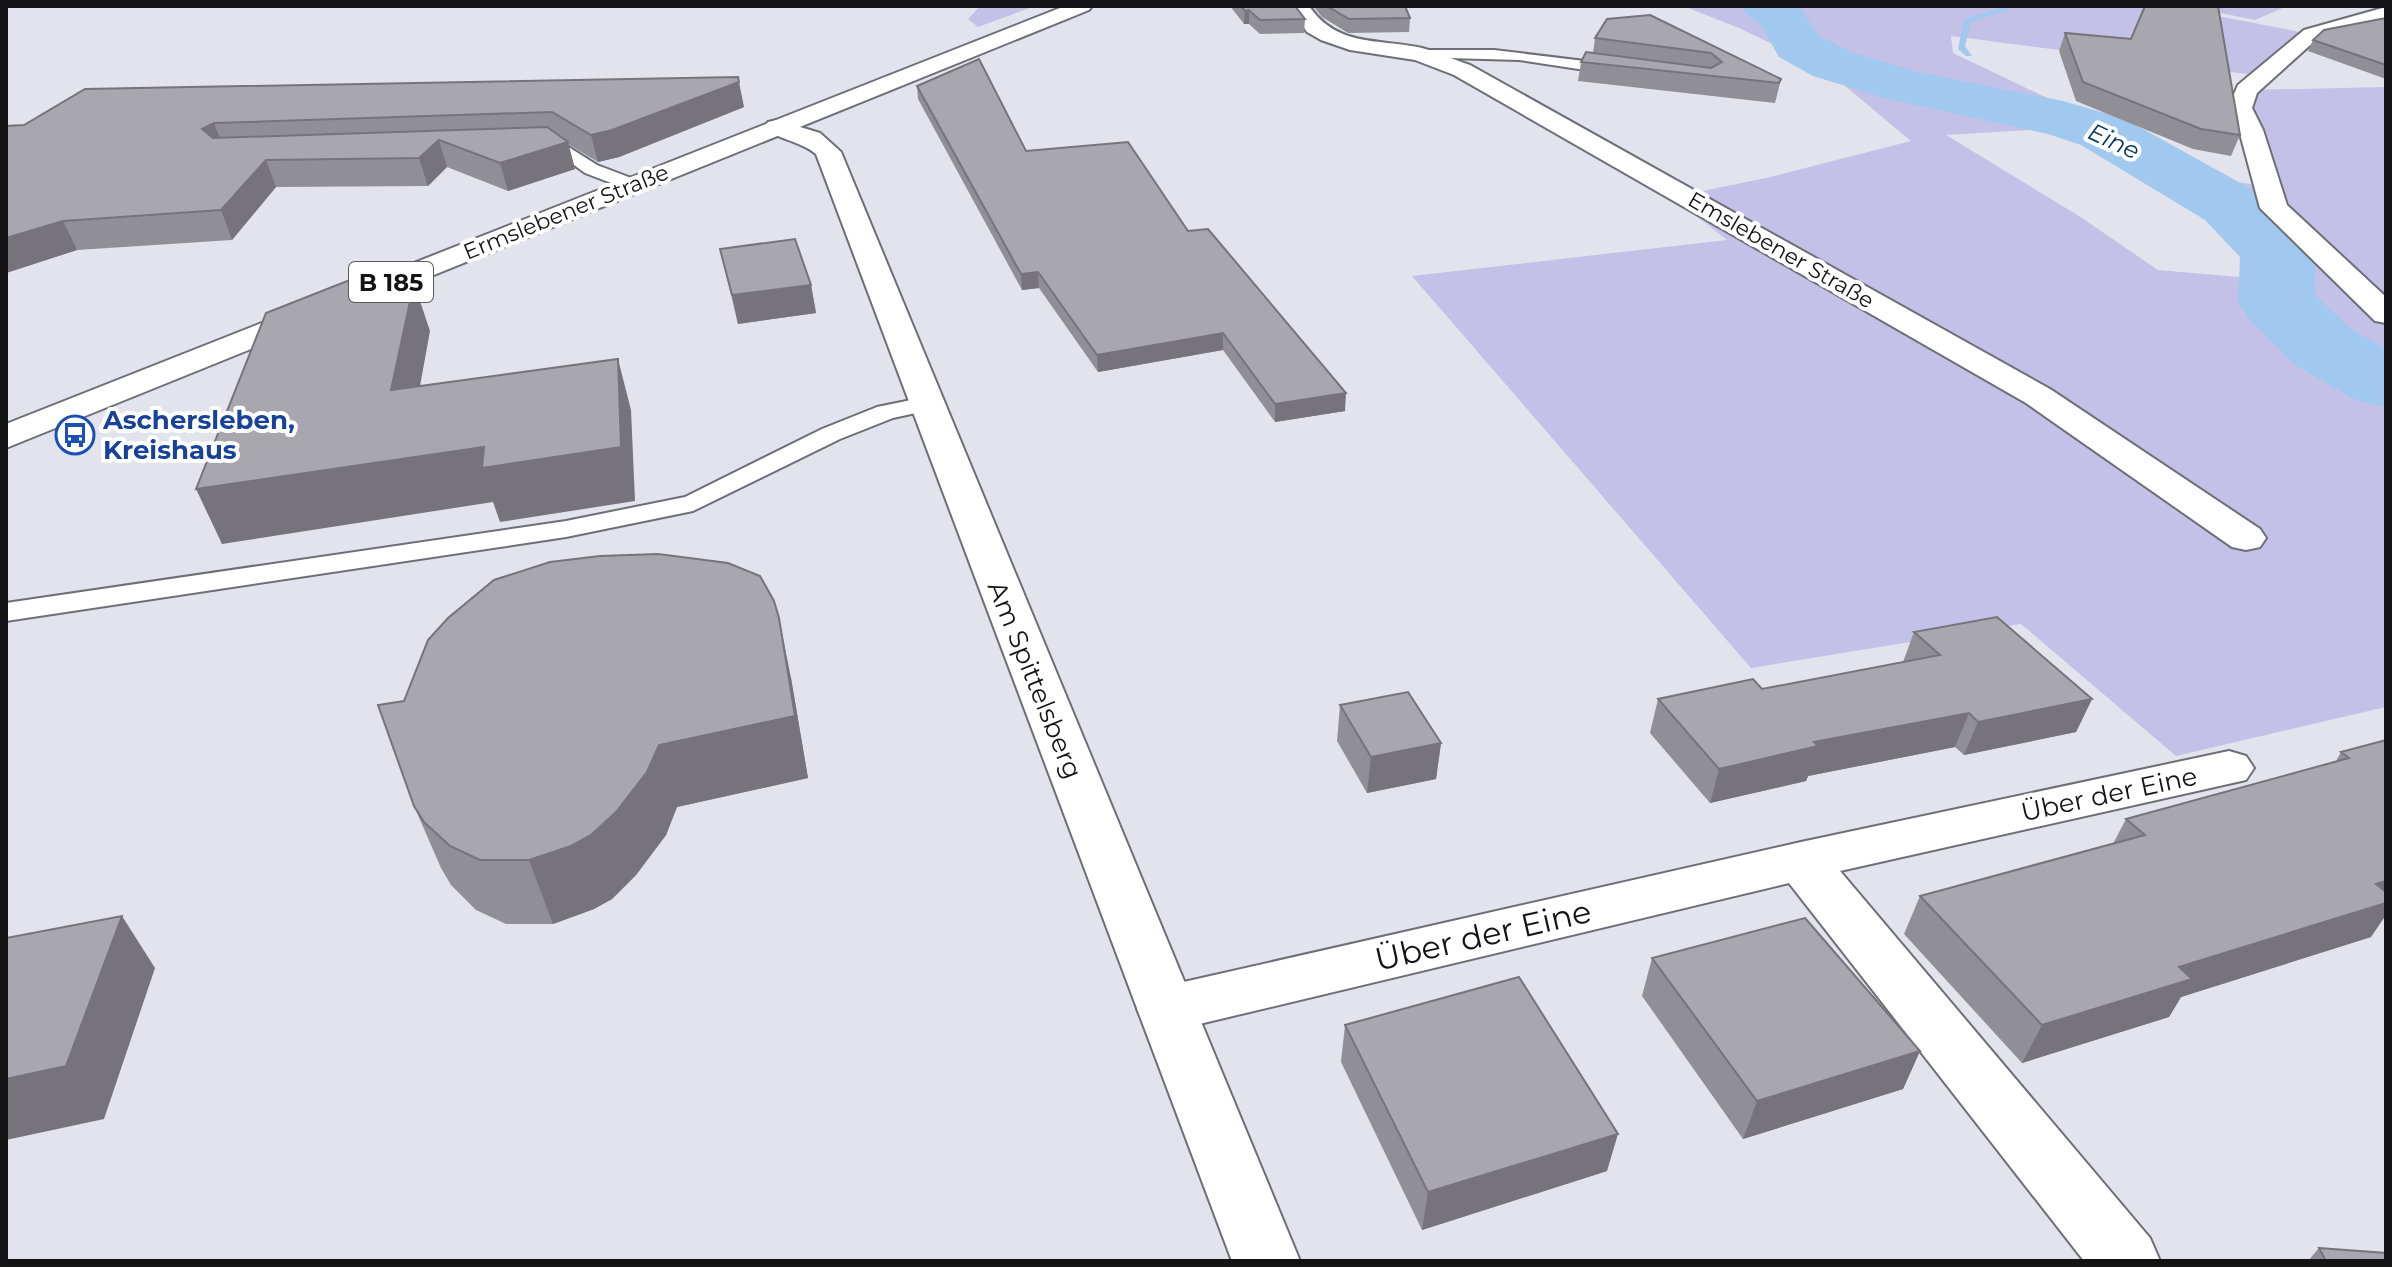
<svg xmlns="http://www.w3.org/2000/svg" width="2392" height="1267" viewBox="0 0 2392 1267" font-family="Montserrat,sans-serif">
<rect width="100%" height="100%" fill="#e3e3ed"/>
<g fill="#c3c1e7" fill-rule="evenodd">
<path d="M 980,6 L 1035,6 L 978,27 L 968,19 Z"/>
<path d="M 1683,6 L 2165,6 L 2311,34 L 2262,76 L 1951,36 L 1953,53 L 2217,179 L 2257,185 L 2242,142 L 2246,90 L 2386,87 L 2386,707 L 2176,756 L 2021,624 L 1751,668 L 1412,276 L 1727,240 L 1673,197 L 1766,178 L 1911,141 L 1826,70 L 1739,28 ZM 2064,128 L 2194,192 L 2262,279 L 2158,270 L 2079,216 L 1946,135 Z"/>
<path d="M 2186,6 L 2287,6 L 2255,20 Z"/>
</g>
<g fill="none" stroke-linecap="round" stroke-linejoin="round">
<path fill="#a1c9ef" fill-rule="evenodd" d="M 2007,6 L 2019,6 L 1971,22 L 1965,46 L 1972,56 L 1966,56 L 1958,49 L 1964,19 Z"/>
<path fill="#a1c9ef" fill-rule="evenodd" d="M 1740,6 L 1799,6 L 1818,35 L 1851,52 L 1914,71 L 2063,101 L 2125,119 L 2253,190 L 2303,238 L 2314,253 L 2316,296 L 2353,331 L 2386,348 L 2386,408 L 2356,400 L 2295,365 L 2249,319 L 2238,302 L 2240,257 L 2205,220 L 2081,145 L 2048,134 L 1884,98 L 1813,76 L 1779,57 L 1759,22 L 1748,16 Z"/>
<g stroke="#6e6e77" stroke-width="4">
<g id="lane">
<path d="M 1419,50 L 1494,50 L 1618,65 L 1626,70 L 1618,75 L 1519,60 L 1414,57 L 1412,54 Z"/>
<path d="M 559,141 L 597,165 L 639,181 L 642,185 L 639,189 L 627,189 L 585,173 L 555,151 L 533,152 L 524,147 L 533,142 Z"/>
<path d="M 926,397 L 934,399 L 938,404 L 934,409 L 893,418 L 840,439 L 693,511 L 566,537 L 6,621 L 6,603 L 566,521 L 685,497 L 822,429 L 877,407 Z"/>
</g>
</g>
<g stroke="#6e6e77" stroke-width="4">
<g id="street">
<path d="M 1289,6 L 1309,6 C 1338,48 1378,38 1422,48 C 1438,52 1454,60 1470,65 L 2050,389 L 2260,529 L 2266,538 L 2260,547 L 2246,550 L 2232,547 L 2026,403 L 1454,75 L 1415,60 L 1350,50 L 1321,40 L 1307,32 Z"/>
<path d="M 2386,7 L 2386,19 L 2318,38 L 2257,93 L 2252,108 L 2263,130 L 2287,205 L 2386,297 L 2386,323 L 2375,321 L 2260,208 L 2239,130 L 2228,108 L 2238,85 L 2304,30 Z"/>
<path d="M 2229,751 L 2246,756 L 2254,768 L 2246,780 L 1840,871 L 2150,1238 L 2160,1261 L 2084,1261 L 1789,883 L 1166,1032 L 1145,1026 L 1137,1009 L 1145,992 L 1166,986 L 1801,842 Z"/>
</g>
</g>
<g stroke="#6e6e77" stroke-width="4">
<path id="secondary" d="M 777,120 L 820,133 L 841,152 L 1300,1261 L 1232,1261 L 816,154 C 801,141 775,139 765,127 L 768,122 Z"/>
</g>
<g stroke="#6e6e77" stroke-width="4">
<path id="primary" d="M 1065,6 L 1092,6 L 1089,10 L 6,448 L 6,424 Z"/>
</g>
<use href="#lane" fill="#fff" fill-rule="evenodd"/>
<use href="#street" fill="#fff" fill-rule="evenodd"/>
<use href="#secondary" fill="#fff" fill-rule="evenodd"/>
<use href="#primary" fill="#fff" fill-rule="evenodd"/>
</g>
<g fill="#908f96">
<path d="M 1230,6 L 1295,6 L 1305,19 L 1304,33 L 1260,34 L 1249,24 L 1244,24 Z"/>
<path d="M 1313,6 L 1405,6 L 1410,18 L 1409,32 L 1348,33 L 1322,17 Z"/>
<path d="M 1650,15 L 1781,79 L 1775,103 L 1578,81 L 1581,62 L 1593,53 L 1595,38 Z"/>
<path d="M 2386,18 L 2386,79 L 2308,51 L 2313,40 Z"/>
<path d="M 2065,33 L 2240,135 L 2231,156 L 2193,149 L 2076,101 L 2059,51 Z"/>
<path d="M 917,86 L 1026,151 L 1188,231 L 1345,411 L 1275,422 L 1223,350 L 1098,372 L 1039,288 L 1022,290 L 918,99 Z"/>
<path d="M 744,107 L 619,157 L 598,162 L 568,144 L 575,169 L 508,191 L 447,167 L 428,186 L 276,187 L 232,240 L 77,250 L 6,273 L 24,125 Z"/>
<path d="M 720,249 L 811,285 L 816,313 L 738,324 Z"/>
<path d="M 1914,632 L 2092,699 L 2076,732 L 1964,755 L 1955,747 L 1808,776 L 1806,781 L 1710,803 L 1650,733 L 1658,699 L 1762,689 L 1903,662 Z"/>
<path d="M 791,678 L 808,778 L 677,807 L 666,835 L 636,875 L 612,899 L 594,909 L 553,924 L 506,924 L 476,910 L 451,885 L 441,868 L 414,806 L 404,701 Z"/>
<path d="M 1340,705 L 1441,743 L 1436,779 L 1367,793 L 1337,741 Z"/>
<path d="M 2386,740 L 2371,937 L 2181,997 L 2169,1017 L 2022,1063 L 1904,934 L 1920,896 L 2113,844 L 2126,819 L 2336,761 L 2341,752 Z"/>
<path d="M 1652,958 L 1920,1051 L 1903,1089 L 1743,1139 L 1642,996 Z"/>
<path d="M 1345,1025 L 1607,1171 L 1422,1230 L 1341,1062 Z"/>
<path d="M 2319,1248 L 2386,1261 L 2308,1261 Z"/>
</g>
<g fill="#76747a">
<path d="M 1249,10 L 1249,24 L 1244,24 L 1245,11 Z"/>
<path d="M 739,82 L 744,107 L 619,157 L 598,162 L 591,135 Z"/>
<path d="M 214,123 L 224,149 L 202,129 Z"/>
<path d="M 439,140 L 447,167 L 428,186 L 419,158 Z"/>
<path d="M 568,142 L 575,169 L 508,191 L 500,163 Z"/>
<path d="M 266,160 L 276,187 L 232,240 L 221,210 Z"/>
<path d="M 63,221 L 77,250 L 6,273 L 6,238 Z"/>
<path d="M 1038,272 L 1039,288 L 1022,290 L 1021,274 Z"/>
<path d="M 414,283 L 430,331 L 410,441 L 391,390 Z"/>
<path d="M 811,285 L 816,313 L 738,324 L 732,295 Z"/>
<path d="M 1223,333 L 1223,350 L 1098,372 L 1097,355 Z"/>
<path d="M 618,359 L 631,410 L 635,501 L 500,522 L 493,502 L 222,544 L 196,489 Z"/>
<path d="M 1346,393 L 1345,411 L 1275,422 L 1275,404 Z"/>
<path d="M 779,618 L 791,678 L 808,778 L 677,807 L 666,835 L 636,875 L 612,899 L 594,909 L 553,924 L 529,860 L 659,745 Z"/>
<path d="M 2092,699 L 2076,732 L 1964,755 L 1978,722 Z"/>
<path d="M 1969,713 L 1955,747 L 1808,776 L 1806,781 L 1710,803 L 1719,769 L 1814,742 Z"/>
<path d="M 1441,743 L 1436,779 L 1367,793 L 1371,757 Z"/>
<path d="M 2386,881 L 2386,915 L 2371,937 L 2181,997 L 2169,1017 L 2022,1063 L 2042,1025 L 2376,884 Z"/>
<path d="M 122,916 L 155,968 L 104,1119 L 6,1140 L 6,1079 Z"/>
<path d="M 1920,1051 L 1903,1089 L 1743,1139 L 1757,1101 Z"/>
<path d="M 1618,1134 L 1607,1171 L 1422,1230 L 1428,1192 Z"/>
</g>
<g fill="#a8a6af" stroke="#76747a" stroke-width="2">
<path d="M 1241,6 L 1295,6 L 1305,19 L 1260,20 L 1249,10 L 1245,11 Z"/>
<path d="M 1327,6 L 1405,6 L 1410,18 L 1349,19 Z"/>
<path d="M 2145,6 L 2218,6 L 2240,135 L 2201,129 L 2083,82 L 2065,33 L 2131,39 Z"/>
<path d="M 1650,15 L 1781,79 L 1779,83 L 1581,62 L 1586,52 L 1711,68 L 1722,62 L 1711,53 L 1595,38 L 1607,19 Z"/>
<path d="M 2386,18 L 2386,65 L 2313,40 L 2324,30 Z"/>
<path d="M 979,59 L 1026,151 L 1128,142 L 1188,231 L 1208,229 L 1346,393 L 1275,404 L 1223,333 L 1097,355 L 1038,272 L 1021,274 L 917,86 Z"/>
<path d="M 738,77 L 739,82 L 612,130 L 591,135 L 552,112 L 214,123 L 202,129 L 213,138 L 547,127 L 568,142 L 500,163 L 439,140 L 419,158 L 266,160 L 221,210 L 63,221 L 6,238 L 6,126 L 24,125 L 85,89 Z"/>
<path d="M 795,239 L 811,285 L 732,295 L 720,249 Z"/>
<path d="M 375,270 L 414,283 L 391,390 L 618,359 L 621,447 L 482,468 L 484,447 L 196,489 L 266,313 Z"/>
<path d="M 658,554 L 728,563 L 760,576 L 774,601 L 779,618 L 795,716 L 659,745 L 647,772 L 616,812 L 591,835 L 571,846 L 529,860 L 480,860 L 450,846 L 424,822 L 414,806 L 378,705 L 404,701 L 428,640 L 448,618 L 494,580 L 550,562 L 600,556 Z"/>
<path d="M 1997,617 L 2092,699 L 1978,722 L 1969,713 L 1814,742 L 1818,746 L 1719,769 L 1658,699 L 1753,679 L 1762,689 L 1940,655 L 1914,632 Z"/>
<path d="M 1408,692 L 1441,743 L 1371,757 L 1340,705 Z"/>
<path d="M 2386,740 L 2386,881 L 2376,884 L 2386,892 L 2386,903 L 2179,967 L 2192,979 L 2042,1025 L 1920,896 L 2145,835 L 2126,819 L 2349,758 L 2341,752 Z"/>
<path d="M 122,916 L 66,1066 L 6,1079 L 6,938 Z"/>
<path d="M 1805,918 L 1920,1051 L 1757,1101 L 1652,958 Z"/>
<path d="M 1519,977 L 1618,1134 L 1428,1192 L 1345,1025 Z"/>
<path d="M 2319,1248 L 2386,1253 L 2386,1261 L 2326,1261 Z"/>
</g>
<defs>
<g id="bus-ring" transform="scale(2)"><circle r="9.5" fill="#fff" stroke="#1a4fb4" stroke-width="1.5"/><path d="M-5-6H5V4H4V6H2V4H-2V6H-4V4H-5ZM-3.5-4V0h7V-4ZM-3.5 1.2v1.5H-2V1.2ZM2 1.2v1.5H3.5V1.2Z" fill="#1a4fb4"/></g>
</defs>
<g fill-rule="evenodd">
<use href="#bus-ring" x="75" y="435"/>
</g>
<g text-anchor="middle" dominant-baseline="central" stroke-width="8" stroke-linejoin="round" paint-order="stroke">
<g font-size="22" fill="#131316" stroke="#fff">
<text transform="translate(566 212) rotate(-22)">Ermslebener Straße</text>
<text transform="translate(1781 250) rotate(30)">Emslebener Straße</text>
</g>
<g font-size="24" font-style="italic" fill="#063558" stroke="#fff">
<text transform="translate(2114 141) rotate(25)">Eine</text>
</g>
<rect fill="#fff" stroke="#5a5a5c" stroke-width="2" x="349" y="262" width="84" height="40" rx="6"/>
<g font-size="24" font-weight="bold" fill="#131316">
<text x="391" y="282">B 185</text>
</g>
<g font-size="26" font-weight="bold" fill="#164399" stroke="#fff" text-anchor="start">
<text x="103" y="420">Aschersleben,<tspan x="103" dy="30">Kreishaus</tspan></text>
</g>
<g font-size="26" fill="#131316" stroke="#fff">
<text transform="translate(1035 680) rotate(68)">Am Spittelsberg</text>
<text transform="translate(2109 794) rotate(-12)">Über der Eine</text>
</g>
<g font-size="32" fill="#131316" stroke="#fff">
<text transform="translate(1483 935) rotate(-13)">Über der Eine</text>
</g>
</g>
<rect width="2392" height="1267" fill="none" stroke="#131316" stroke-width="16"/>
</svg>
